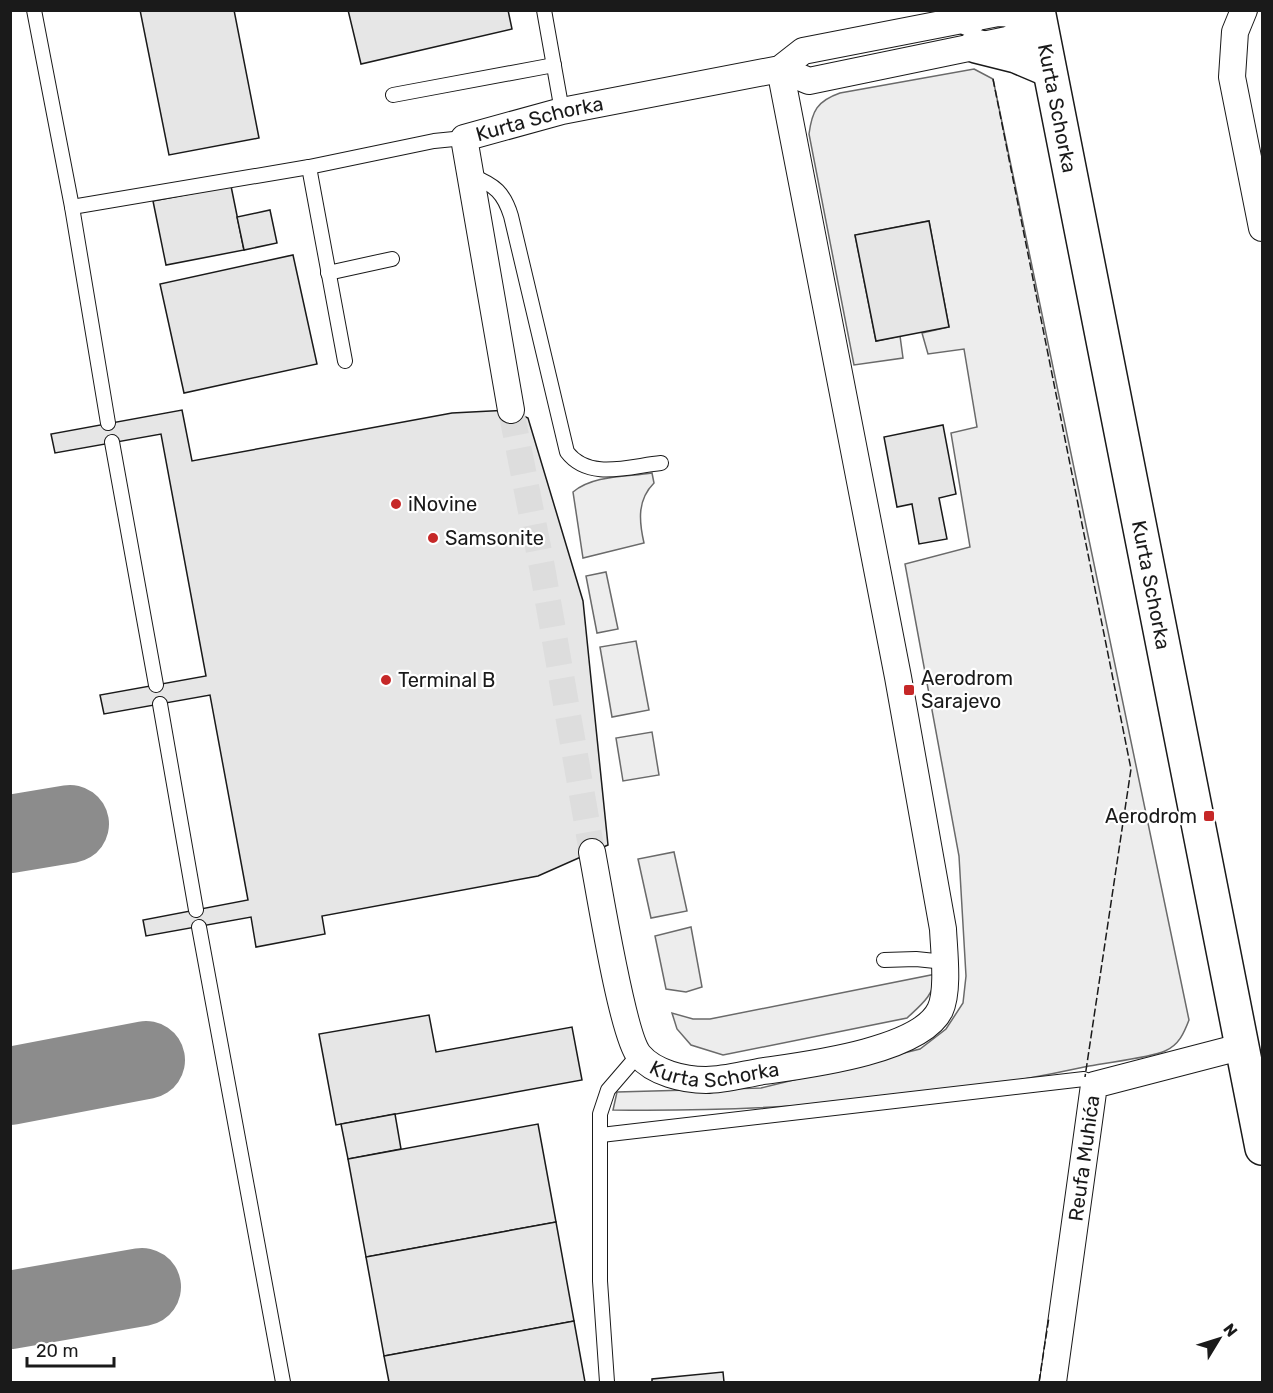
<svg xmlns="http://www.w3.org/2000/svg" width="1273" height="1393" viewBox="0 0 1273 1393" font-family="Rubik,sans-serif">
<rect width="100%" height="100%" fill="#fff"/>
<g fill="#ededed" stroke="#6a6a6a" stroke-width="1.5">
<path d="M 974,69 L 993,79 L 1189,1020 C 1184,1033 1179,1045 1165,1051 C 1149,1058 1109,1062 1089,1066 C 935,1100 771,1112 613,1110 L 617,1092 L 761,1088 L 920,1049 L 946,1029 L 963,1003 L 966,976 L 959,856 L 905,564 L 970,547 L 951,433 L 977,427 L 964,349 L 928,354 L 922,333 L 949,327 L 929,221 L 855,235 L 876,341 L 900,336 L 903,358 L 854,365 L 809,134 C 812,111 817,101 840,93 Z"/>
<path d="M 652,473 L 654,483 C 637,500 639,521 644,543 L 583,558 L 573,492 C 593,475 626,477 652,473 Z"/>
<path d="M 606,572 L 618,629 L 597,633 L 586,576 Z"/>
<path d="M 636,641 L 649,710 L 612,717 L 600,647 Z"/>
<path d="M 652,732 L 659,775 L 623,781 L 616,738 Z"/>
<path d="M 674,852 L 687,911 L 651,918 L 638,859 Z"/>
<path d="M 691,927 L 702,987 L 686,992 L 666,989 L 655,936 Z"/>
<path d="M 936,974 C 934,995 922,1004 907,1018 L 723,1055 L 691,1045 L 677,1029 L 672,1013 L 693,1019 L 710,1019 Z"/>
</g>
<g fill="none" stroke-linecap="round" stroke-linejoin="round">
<g stroke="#8c8c8c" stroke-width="78">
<path d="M 10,834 L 70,824"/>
<path d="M 10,1086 L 146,1060"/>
<path d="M 10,1310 L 142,1287"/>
</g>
</g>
<g fill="#e6e6e6" stroke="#1a1a1a" stroke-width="1.5">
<path d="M 140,10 L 234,10 L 259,138 L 169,155 Z"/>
<path d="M 348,10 L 508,10 L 512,29 L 361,64 Z"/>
<path d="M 231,186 L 244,250 L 166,265 L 153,201 Z"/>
<path d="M 270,210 L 277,243 L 244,250 L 237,217 Z"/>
<path d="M 929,221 L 949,327 L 876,341 L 855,235 Z"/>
<path d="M 293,255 L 317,364 L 184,393 L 160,284 Z"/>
<path d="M 182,410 L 192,461 L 452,413 L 511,410 L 528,418 L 583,601 L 608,845 L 538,876 L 322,916 L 325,934 L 256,947 L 251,917 L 146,936 L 143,920 L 248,900 L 210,695 L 104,714 L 100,695 L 206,676 L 161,434 L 55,453 L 51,434 Z"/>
<path d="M 943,425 L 956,494 L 939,498 L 947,539 L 919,544 L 912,504 L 897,507 L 884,437 Z"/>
<path d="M 429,1015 L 436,1052 L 572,1027 L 582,1080 L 336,1125 L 319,1034 Z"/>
<path d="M 395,1114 L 401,1149 L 348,1159 L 341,1124 Z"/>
<path d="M 538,1124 L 556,1222 L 366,1257 L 348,1159 Z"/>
<path d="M 556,1222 L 574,1321 L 384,1356 L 366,1257 Z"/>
<path d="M 574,1321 L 585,1382 L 389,1382 L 384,1356 Z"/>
<path d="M 723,1372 L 724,1382 L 652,1382 L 652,1379 Z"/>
</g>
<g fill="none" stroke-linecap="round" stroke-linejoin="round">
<path stroke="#ddd" stroke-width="26" stroke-dasharray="26 13" stroke-linecap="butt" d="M 511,410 L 542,567 L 592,852"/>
<g stroke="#1a1a1a" stroke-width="16">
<g id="lane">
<path d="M 34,10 L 72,207 L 108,423"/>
<path d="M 544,10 L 562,111"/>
<path d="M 393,95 L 554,65"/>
<path d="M 309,167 L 345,361"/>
<path d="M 472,176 C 495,185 504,193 511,216 L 567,452 C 589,481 630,466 661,463"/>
<path d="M 72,207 L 309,167 L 434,141 L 464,138"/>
<path d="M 328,273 L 392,259"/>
<path d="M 112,442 L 156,685"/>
<path d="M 160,704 L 196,910"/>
<path d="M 199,927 L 283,1382"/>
<path d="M 884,960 L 916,959 L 945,962"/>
<path d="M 601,1135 L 1084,1079 L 1094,1085"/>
<path d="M 607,1382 L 600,1281 L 600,1114 L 608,1090 L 639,1054"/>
</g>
</g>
<g stroke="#1a1a1a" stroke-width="28">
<g id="street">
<path d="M 1244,10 L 1235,32 L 1232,77 L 1262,228"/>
<path id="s1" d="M 511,410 L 464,138 L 562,111 L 780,69 L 803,51 L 998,13 L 1017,14 L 1039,22 L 1027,32 L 1007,40 L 809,81 L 780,69"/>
<path id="s2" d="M 592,852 C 599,888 622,1034 639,1055 C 654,1073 684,1080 706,1080 C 725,1080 745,1074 764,1071 C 806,1065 920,1051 940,1010 C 949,991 944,951 943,929 L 898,677 L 780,69"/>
<path id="s3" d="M 1053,1382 L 1094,1085 L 1244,1046"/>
</g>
</g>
<g stroke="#1a1a1a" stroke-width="36">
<g id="primary">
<path id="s4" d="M 1038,10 L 1262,1148"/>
<path d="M 969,19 L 975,10"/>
<path d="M 976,46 L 1016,56 L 1049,70"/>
</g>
</g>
<use href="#lane" stroke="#fff" stroke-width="14"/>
<use href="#street" stroke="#fff" stroke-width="26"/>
<use href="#primary" stroke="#fff" stroke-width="33"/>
<g stroke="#1a1a1a" stroke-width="1.5" stroke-dasharray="8 3" stroke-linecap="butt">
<path d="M 993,79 L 1131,769 L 1085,1077"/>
<path d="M 1039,1382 L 1049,1317"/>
</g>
</g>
<g fill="#c62828" stroke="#fff" stroke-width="2">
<circle cx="396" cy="504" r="6"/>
<circle cx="433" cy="538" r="6"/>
<circle cx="386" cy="680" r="6"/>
<rect x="903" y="684" width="12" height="12" rx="3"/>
<rect x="1203" y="810" width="12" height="12" rx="3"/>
</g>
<g text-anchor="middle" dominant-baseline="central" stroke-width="4.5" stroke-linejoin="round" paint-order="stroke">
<g font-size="20" fill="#1a1a1a" stroke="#fff">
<text stroke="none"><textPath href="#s4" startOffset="100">Kurta Schorka</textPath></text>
<text stroke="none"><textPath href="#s1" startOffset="354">Kurta Schorka</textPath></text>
<text stroke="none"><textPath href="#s4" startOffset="586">Kurta Schorka</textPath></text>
<text stroke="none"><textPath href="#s2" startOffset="291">Kurta Schorka</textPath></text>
<text stroke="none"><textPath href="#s3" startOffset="226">Reufa Muhića</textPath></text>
</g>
<g font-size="20" fill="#1a1a1a" stroke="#fff" text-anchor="start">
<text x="408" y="504">iNovine</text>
<text x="445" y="538">Samsonite</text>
<text x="921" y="678">Aerodrom<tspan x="921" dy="23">Sarajevo</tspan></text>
<text x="398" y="680">Terminal B</text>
<text x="1197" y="816" text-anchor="end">Aerodrom</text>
</g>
</g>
<rect width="1273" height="1393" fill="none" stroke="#1a1a1a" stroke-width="24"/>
<g transform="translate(1219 1339) rotate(52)" stroke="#ffffff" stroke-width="4.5" paint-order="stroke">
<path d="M0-4.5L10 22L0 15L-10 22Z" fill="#1a1a1a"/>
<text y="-9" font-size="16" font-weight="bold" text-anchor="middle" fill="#1a1a1a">N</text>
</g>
<path d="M27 1357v9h87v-9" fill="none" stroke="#1a1a1a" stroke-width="3"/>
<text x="36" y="1357" font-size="18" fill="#1a1a1a" stroke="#ffffff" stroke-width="4.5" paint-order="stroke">20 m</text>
</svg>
